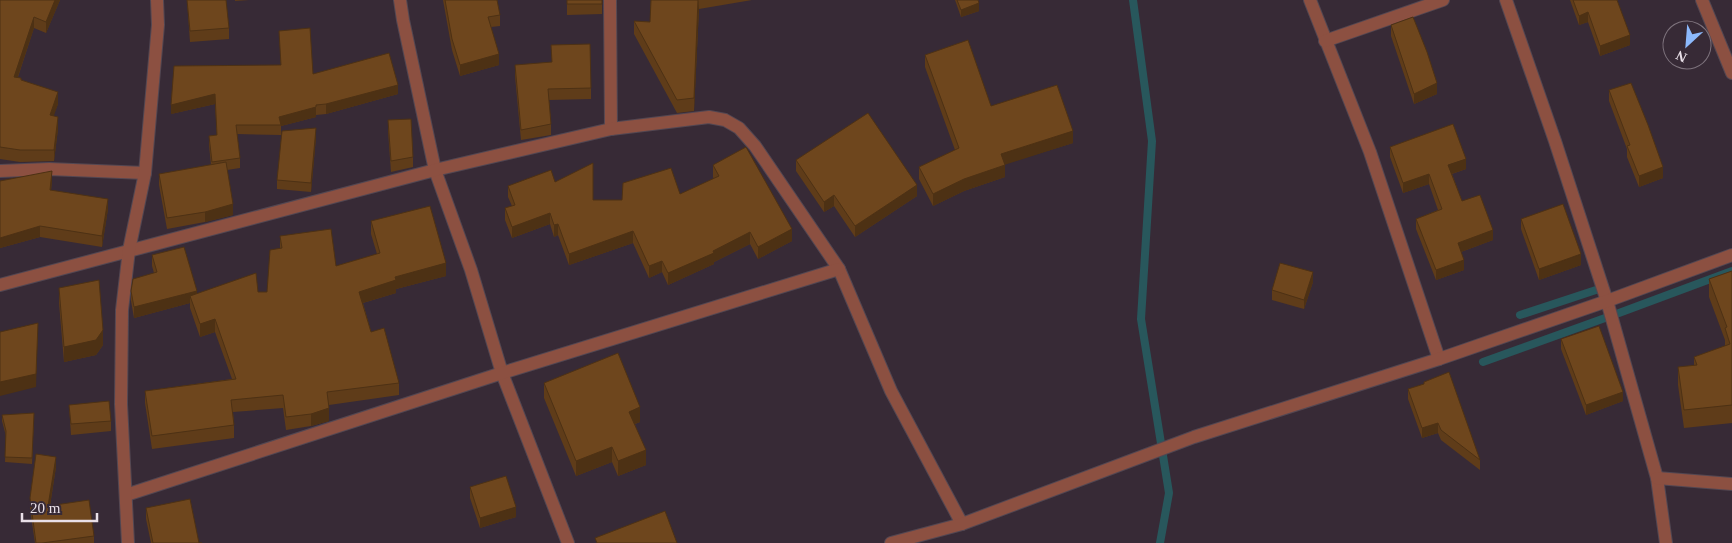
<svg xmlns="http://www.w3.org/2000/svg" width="1732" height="543" viewBox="0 0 1732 543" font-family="'Times New Roman',serif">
<rect width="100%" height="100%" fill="#372a36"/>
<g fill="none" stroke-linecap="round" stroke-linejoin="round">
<g stroke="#28575c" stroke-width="8">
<path d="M 1133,0 L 1152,141 L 1141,319 L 1169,493 L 1160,543"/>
<path d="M 1619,313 L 1732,271"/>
<path d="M 1520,315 L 1599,289"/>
<path d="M 1483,362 L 1605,318"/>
</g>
<g stroke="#534752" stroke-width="14">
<g id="street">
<path d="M 400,0 L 403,20 L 435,170 L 471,270 L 502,373 L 568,543"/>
<path d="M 610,0 L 611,129"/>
<path d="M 1310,0 L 1370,152 L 1439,359"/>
<path d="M 1506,0 L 1555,141 L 1607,301 L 1657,478 L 1666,543"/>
<path d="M 1702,0 L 1732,73"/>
<path d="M 1325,41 L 1443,0"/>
<path d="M 0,171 L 49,169 L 145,173"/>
<path d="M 0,285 L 435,170 L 611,129 L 709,117 L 725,120 L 739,128 L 755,146 L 839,269 L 891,391 L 962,524"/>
<path d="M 1657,478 L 1732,484"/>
<path d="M 126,495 L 502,373 L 839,269"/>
<path d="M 128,543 L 121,404 L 122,310 L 129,250 L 145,173 L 158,25 L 157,0"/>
<path d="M 891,543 L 962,524 L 1194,437 L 1439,359 L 1607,301 L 1732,255"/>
</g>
</g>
<use href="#street" stroke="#8c5041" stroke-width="12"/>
</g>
<g fill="#5f3c19">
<path d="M 0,0 L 60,0 L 46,33 L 34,28 L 18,77 L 58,104 L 53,116 L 58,129 L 54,161 L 20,162 L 0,159 Z"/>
<path d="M 187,0 L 229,28 L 229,39 L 190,42 Z"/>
<path d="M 235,0 L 249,0 L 235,1 Z"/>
<path d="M 443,0 L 497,0 L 500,15 L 500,26 L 491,27 L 499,65 L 460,76 L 452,50 Z"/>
<path d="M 567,0 L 602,0 L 602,14 L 567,15 Z"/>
<path d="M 651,0 L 752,0 L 699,9 L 694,111 L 677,113 L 634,34 L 634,21 L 650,22 Z"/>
<path d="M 955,0 L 978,0 L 979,11 L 961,17 Z"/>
<path d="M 1570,0 L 1617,0 L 1630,45 L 1600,56 L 1588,22 L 1579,25 Z"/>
<path d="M 1391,25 L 1437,94 L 1414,104 L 1391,36 Z"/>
<path d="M 279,31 L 313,74 L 398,94 L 326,114 L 316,115 L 316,117 L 281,126 L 281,135 L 237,134 L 240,158 L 240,168 L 227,170 L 233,215 L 205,222 L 167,229 L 159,185 L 159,174 L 211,165 L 209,145 L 209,136 L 217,135 L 215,104 L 171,114 L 281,65 Z"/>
<path d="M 925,55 L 991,106 L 1073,143 L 1005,164 L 1005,177 L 964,191 L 933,206 L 919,179 L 919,167 L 955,150 L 925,67 Z"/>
<path d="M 515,65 L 591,88 L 591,99 L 549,100 L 551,124 L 551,135 L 521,140 L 515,76 Z"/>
<path d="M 1609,90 L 1663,178 L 1639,187 L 1627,157 L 1627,149 L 1609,101 Z"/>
<path d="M 388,120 L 413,157 L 413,167 L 391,172 L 388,131 Z"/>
<path d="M 316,137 L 311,192 L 277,189 L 277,180 Z"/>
<path d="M 1390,147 L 1466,169 L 1452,174 L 1462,201 L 1493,240 L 1461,252 L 1464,270 L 1436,280 L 1416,229 L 1416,219 L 1438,210 L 1429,184 L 1403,193 L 1390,157 Z"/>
<path d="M 796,160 L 917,196 L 855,237 L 834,206 L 824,212 L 796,171 Z"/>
<path d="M 713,165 L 792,241 L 758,259 L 750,244 L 714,262 L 714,264 L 668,285 L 662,272 L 649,278 L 633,243 L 569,265 L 558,235 L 554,237 L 550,224 L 512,238 L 505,220 L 505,208 L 512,206 L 508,197 L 508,186 L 555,182 L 593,200 L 622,200 L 680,194 L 714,179 L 713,177 Z"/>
<path d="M 0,181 L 52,181 L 51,190 L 108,209 L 102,247 L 40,237 L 0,248 Z"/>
<path d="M 1521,219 L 1581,265 L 1539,280 L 1521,229 Z"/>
<path d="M 371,221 L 446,276 L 396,289 L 396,293 L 363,303 L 371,332 L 399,383 L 399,395 L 329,405 L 329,421 L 311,426 L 286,430 L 283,408 L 233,412 L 234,425 L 234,438 L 152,449 L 145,403 L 145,391 L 232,379 L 215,332 L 200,337 L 190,308 L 190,303 L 134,318 L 131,301 L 131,291 L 154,273 L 152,266 L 152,255 L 197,294 L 267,292 L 280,248 L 280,236 L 336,266 L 377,254 L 371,234 Z"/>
<path d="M 1732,271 L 1732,423 L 1684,428 L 1678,385 L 1678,367 L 1694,366 L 1694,357 L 1725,346 L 1725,340 L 1709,297 L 1709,279 Z"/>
<path d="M 1313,282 L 1304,309 L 1272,300 L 1272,290 Z"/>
<path d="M 59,288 L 103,345 L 96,355 L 64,362 L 59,303 Z"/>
<path d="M 1561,339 L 1623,401 L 1586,415 L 1561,349 Z"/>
<path d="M 1424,382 L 1480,460 L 1480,470 L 1441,440 L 1438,433 L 1422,438 L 1408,399 L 1408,389 L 1424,384 Z"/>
<path d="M 544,383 L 640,422 L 635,424 L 646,465 L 618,476 L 612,462 L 576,476 L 544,398 Z"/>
<path d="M 69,405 L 111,421 L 111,431 L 71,435 Z"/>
<path d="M 34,413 L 32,464 L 5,462 L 6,436 L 2,421 L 2,415 Z"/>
<path d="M 56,467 L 50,506 L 94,536 L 94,543 L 35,543 L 30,509 L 30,498 Z"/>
<path d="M 470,487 L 516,517 L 480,528 L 470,498 Z"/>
<path d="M 146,508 L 199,543 L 202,543 L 151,543 L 146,519 Z"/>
</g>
<g fill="#4d3114">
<path d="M 55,0 L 60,0 L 46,33 L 46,22 Z"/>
<path d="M 698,0 L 699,9 L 694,111 L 694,98 Z"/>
<path d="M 979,3 L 979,11 L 961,17 L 961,10 Z"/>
<path d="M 1588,12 L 1588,22 L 1579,25 L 1579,16 Z"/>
<path d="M 34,17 L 34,28 L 14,88 L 14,77 Z"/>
<path d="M 1630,35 L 1630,45 L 1600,56 L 1600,46 Z"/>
<path d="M 499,54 L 499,65 L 460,76 L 460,65 Z"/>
<path d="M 1437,83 L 1437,94 L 1414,104 L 1414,94 Z"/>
<path d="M 398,85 L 398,94 L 326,114 L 326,104 Z"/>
<path d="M 58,92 L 58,104 L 50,127 L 50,115 Z"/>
<path d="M 215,94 L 215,104 L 171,114 L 171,105 Z"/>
<path d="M 316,107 L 316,117 L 281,126 L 279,117 Z"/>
<path d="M 58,117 L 58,129 L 54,161 L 54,150 Z"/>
<path d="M 316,128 L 316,137 L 311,192 L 311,183 Z"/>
<path d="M 1073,131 L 1073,143 L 1001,166 L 1001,154 Z"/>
<path d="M 1466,159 L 1466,169 L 1448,175 L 1448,165 Z"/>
<path d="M 1005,165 L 1005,177 L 964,191 L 933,206 L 933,194 L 964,179 Z"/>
<path d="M 1663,167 L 1663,178 L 1639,187 L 1639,176 Z"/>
<path d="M 52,171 L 52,181 L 50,201 L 50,190 Z"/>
<path d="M 1429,174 L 1429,184 L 1403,193 L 1403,183 Z"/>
<path d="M 917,185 L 917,196 L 855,237 L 855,226 Z"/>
<path d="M 834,195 L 834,206 L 824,212 L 824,202 Z"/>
<path d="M 108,199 L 108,209 L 102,247 L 102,236 Z"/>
<path d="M 233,204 L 233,215 L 205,222 L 205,212 Z"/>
<path d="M 550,213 L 550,224 L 512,238 L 512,227 Z"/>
<path d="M 558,224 L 558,235 L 554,237 L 554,225 Z"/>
<path d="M 40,226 L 40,237 L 0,248 L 0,238 Z"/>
<path d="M 792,229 L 792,241 L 758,259 L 758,247 Z"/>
<path d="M 1493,230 L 1493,240 L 1458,253 L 1458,243 Z"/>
<path d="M 633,231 L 633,243 L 569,265 L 569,254 Z"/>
<path d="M 750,232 L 750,244 L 714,262 L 714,264 L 668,285 L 668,273 Z"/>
<path d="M 1581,254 L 1581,265 L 1539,280 L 1539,269 Z"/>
<path d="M 1464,260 L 1464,270 L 1436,280 L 1436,270 Z"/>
<path d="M 662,261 L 662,272 L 649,278 L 649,266 Z"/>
<path d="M 446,263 L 446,276 L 396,289 L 396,293 L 359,304 L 359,292 L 395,277 Z"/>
<path d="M 1313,272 L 1313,282 L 1304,309 L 1304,300 Z"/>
<path d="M 197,291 L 197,301 L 190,296 L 190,303 L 134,318 L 134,307 Z"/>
<path d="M 215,319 L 215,332 L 200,337 L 200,324 Z"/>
<path d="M 38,323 L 36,387 L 0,396 L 0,382 Z"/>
<path d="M 103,330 L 103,345 L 96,355 L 64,362 L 64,347 Z"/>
<path d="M 1623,392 L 1623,401 L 1586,415 L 1586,405 Z"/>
<path d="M 640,407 L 640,422 L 629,426 L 629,412 Z"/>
<path d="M 329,408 L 329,421 L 311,426 L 311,414 Z"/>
<path d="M 1438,423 L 1438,433 L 1422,438 L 1422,428 Z"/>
<path d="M 612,447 L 612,462 L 576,476 L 576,461 Z"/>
<path d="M 646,450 L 646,465 L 618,476 L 618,461 Z"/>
<path d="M 56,457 L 56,467 L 48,517 L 48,506 Z"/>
<path d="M 516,507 L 516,517 L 480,528 L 480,518 Z"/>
</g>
<g fill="#6e461d" stroke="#4d3114">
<path d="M 0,0 L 55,0 L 46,22 L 34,17 L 14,77 L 21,78 L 21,80 L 58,92 L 50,115 L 58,117 L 54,150 L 20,150 L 0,147 Z"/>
<path d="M 187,0 L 226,0 L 229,28 L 190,31 Z"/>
<path d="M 445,0 L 497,0 L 500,15 L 488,17 L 499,54 L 460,65 L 452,39 Z"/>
<rect x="567" y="0" width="35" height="4"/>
<path d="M 651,0 L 698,0 L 694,98 L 677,100 L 634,21 L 650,22 Z"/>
<path d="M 957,0 L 978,0 L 979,3 L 961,10 Z"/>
<path d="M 1573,0 L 1617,0 L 1630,35 L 1600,46 L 1588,12 L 1579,16 Z"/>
<path d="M 1413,17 L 1427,52 L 1437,83 L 1414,94 L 1391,25 Z"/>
<path d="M 310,28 L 313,74 L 389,53 L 398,85 L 326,104 L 316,105 L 316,107 L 279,117 L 281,125 L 236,125 L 240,158 L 212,162 L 209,136 L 217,135 L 215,94 L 171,105 L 174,66 L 281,65 L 279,31 Z"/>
<path d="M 968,40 L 991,106 L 1057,85 L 1073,131 L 1001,154 L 1005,165 L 964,179 L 933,194 L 919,167 L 959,148 L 925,55 Z"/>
<path d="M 590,44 L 591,88 L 548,89 L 551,124 L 521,130 L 515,65 L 552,62 L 551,45 Z"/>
<path d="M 1631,83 L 1648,125 L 1663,167 L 1639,176 L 1627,146 L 1630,145 L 1609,90 Z"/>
<path d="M 868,113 L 917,185 L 855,226 L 834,195 L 824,202 L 796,160 Z"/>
<path d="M 411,119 L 413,157 L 391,161 L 388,120 Z"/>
<path d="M 1453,124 L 1466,159 L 1448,165 L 1462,201 L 1480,195 L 1493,230 L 1458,243 L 1464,260 L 1436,270 L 1416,219 L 1442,209 L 1429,174 L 1403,183 L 1390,147 Z"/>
<path d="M 316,128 L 311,183 L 277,180 L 282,131 Z"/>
<path d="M 746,147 L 792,229 L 758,247 L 750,232 L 713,251 L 714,253 L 668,273 L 662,261 L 649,266 L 633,231 L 569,254 L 558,224 L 554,225 L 550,213 L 512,227 L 505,208 L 515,205 L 508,186 L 551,170 L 555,182 L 593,163 L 593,200 L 622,200 L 623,183 L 671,168 L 680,194 L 719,176 L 713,165 Z"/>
<path d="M 226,162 L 233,204 L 205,212 L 167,218 L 159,174 Z"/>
<path d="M 52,171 L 50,190 L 108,199 L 102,236 L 40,226 L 0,238 L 0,181 Z"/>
<path d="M 1563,204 L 1581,254 L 1539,269 L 1521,219 Z"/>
<path d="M 430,206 L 446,263 L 395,277 L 396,280 L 359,292 L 371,332 L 384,328 L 399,383 L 327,392 L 329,408 L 311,414 L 286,417 L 283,395 L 231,400 L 234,425 L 152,436 L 145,391 L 236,379 L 215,319 L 200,324 L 190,296 L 256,273 L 258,292 L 267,292 L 270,250 L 282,248 L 280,236 L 331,229 L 336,266 L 380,253 L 371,221 Z"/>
<path d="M 184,247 L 197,291 L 134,307 L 131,291 L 133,279 L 157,272 L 152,255 Z"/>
<path d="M 1280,263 L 1313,272 L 1304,300 L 1272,290 Z"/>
<path d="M 1732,271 L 1732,405 L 1684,410 L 1678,367 L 1697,365 L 1694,357 L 1730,344 L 1725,328 L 1727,327 L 1709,279 Z"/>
<path d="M 99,280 L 103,330 L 96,340 L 64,347 L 59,288 Z"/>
<path d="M 38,323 L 36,374 L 0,382 L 0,332 Z"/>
<path d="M 1599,326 L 1623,392 L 1586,405 L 1561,339 Z"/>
<path d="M 618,353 L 640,407 L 629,412 L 646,450 L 618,461 L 612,447 L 576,461 L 544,383 Z"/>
<path d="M 1449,372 L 1480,460 L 1441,430 L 1438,423 L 1422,428 L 1408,389 L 1424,384 L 1424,382 Z"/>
<path d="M 109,401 L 111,421 L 71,424 L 69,405 Z"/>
<path d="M 34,413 L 32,458 L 5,457 L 6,431 L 2,415 Z"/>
<path d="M 36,454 L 56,457 L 48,506 L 89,500 L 94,536 L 42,543 L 36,543 L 30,498 Z"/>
<path d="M 506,476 L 516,507 L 480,518 L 470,487 Z"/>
<path d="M 190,499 L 199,543 L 202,543 L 153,543 L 146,508 Z"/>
<path d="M 665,511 L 677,543 L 597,543 L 595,538 Z"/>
</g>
<g transform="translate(1687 45) rotate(206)"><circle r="24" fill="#372a36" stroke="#7e737d"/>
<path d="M0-4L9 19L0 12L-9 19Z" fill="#8cb9fc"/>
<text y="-8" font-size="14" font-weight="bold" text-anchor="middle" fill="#e9e0e8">N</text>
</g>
<path d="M22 513v8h75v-8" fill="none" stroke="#e9e0e8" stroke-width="2.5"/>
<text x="30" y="513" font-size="15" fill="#e9e0e8" stroke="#372a36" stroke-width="4" paint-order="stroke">20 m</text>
</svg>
